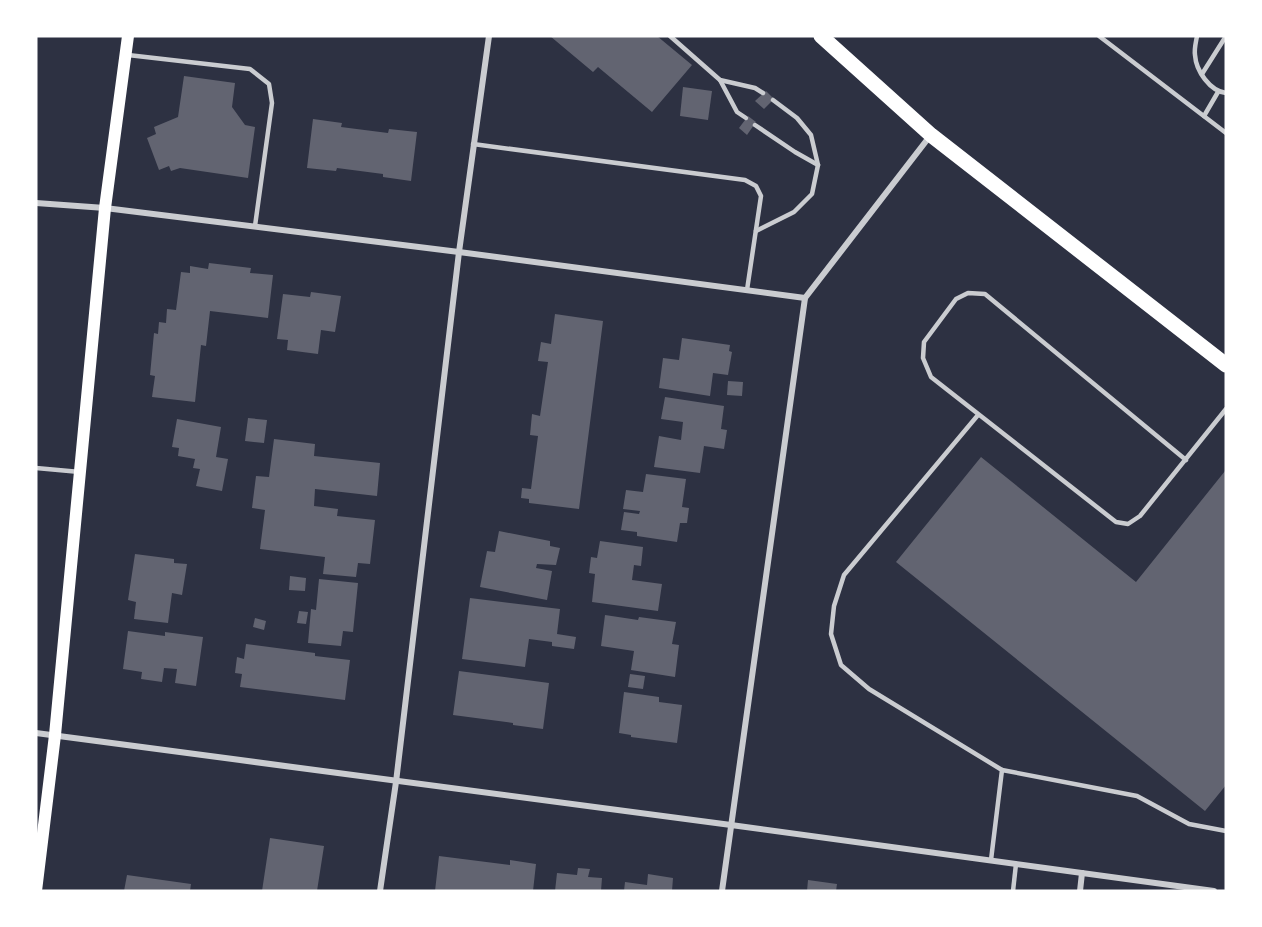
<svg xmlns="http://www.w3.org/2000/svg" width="1262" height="927" viewBox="0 0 1262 927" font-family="'IBM Plex Serif',serif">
<rect width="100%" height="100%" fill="#2d3142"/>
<g fill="#626471">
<path d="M 550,36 L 657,36 L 692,65 L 652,112 L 598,67 L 593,72 Z"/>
<path d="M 184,76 L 235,83 L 232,107 L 245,125 L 255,127 L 248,178 L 180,168 L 171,171 L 169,166 L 159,170 L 147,138 L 156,134 L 154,127 L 178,117 Z"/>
<path d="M 683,87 L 712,91 L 708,120 L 680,116 Z"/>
<path d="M 766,91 L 774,99 L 764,109 L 755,101 Z"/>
<path d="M 748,116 L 756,122 L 747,135 L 739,128 Z"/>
<path d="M 313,119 L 342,123 L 341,127 L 388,133 L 389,129 L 417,132 L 411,181 L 383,177 L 383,174 L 337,168 L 336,171 L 307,168 Z"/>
<path d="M 209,263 L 251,268 L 250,273 L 273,275 L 268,318 L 210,311 L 206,346 L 201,345 L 195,402 L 152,397 L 155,376 L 150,375 L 154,333 L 158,334 L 159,322 L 166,323 L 167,309 L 176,310 L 181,272 L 190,273 L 190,266 L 208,269 Z"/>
<path d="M 311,292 L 341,296 L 335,332 L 321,330 L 318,354 L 287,350 L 288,340 L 277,339 L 283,294 L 310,297 Z"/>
<path d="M 555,314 L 603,321 L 579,509 L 529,503 L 529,499 L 521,498 L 522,488 L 531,489 L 538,436 L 530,435 L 532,414 L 540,416 L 548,362 L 538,361 L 541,342 L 551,344 Z"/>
<path d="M 682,338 L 730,345 L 729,351 L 732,352 L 728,375 L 713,373 L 710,396 L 659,388 L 663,358 L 679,360 Z"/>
<path d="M 728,381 L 743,382 L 742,396 L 727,395 Z"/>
<path d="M 665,397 L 724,406 L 721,429 L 727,430 L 724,449 L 704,446 L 700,473 L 654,467 L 659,436 L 681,440 L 683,422 L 661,419 Z"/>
<path d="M 248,418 L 267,420 L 264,443 L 245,441 Z"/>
<path d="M 177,419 L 221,427 L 216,457 L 228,459 L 222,491 L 196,486 L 200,469 L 193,468 L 195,459 L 178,456 L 179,448 L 172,447 Z"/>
<path d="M 274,439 L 315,444 L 314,456 L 380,463 L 377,496 L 315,489 L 314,506 L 338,509 L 337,516 L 375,520 L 370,564 L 358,563 L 356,577 L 323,574 L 325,557 L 260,549 L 265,510 L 252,508 L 256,476 L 269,477 Z"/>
<path d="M 981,457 L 1136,582 L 1225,471 L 1226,472 L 1226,785 L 1205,811 L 896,562 Z"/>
<path d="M 646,474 L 686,479 L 682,507 L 689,508 L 687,523 L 680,523 L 677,542 L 637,536 L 637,532 L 621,530 L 624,512 L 639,514 L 640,511 L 623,509 L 626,490 L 643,492 Z"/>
<path d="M 499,531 L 550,541 L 550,546 L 560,548 L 556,565 L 537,564 L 536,568 L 552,571 L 547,600 L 480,587 L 487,551 L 495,552 Z"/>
<path d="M 600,541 L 643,547 L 641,566 L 634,565 L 632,580 L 662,584 L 658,611 L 592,602 L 595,574 L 589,573 L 591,557 L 597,558 Z"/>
<path d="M 135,554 L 174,559 L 174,563 L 187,564 L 182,595 L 172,593 L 168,623 L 134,619 L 136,602 L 128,600 Z"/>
<path d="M 290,576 L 306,578 L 305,591 L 289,590 Z"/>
<path d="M 319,579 L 358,583 L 353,632 L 343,631 L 341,646 L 308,643 L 311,609 L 316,610 Z"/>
<path d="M 470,598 L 560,609 L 557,634 L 576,637 L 574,649 L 552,646 L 552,642 L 529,639 L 525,667 L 462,659 Z"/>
<path d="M 299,611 L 308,612 L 306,624 L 297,623 Z"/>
<path d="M 605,615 L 638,620 L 639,617 L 676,622 L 672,644 L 679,645 L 675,677 L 631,670 L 634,651 L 601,646 Z"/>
<path d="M 255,618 L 266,621 L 264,630 L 253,627 Z"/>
<path d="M 128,631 L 165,636 L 165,632 L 203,637 L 196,686 L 175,683 L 177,669 L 164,668 L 162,682 L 141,679 L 142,672 L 123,669 Z"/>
<path d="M 246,644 L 315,653 L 315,656 L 350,660 L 345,700 L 240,687 L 242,674 L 235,673 L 237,657 L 244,659 Z"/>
<path d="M 459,671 L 549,683 L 543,729 L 513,725 L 513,723 L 453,715 Z"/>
<path d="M 630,674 L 645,676 L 643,689 L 628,687 Z"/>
<path d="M 624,692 L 659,697 L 659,702 L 682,705 L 677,743 L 631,737 L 631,735 L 619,733 Z"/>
<path d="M 270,838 L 324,846 L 317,891 L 262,891 Z"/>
<path d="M 439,856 L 510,865 L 510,860 L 536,864 L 533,891 L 435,891 Z"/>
<path d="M 578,868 L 590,869 L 588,877 L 602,878 L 601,891 L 555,891 L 557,873 L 577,875 Z"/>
<path d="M 648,874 L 673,878 L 672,891 L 624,891 L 625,882 L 647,885 Z"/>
<path d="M 127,875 L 191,884 L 190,891 L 124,891 Z"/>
<path d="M 808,880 L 837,884 L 836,891 L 807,891 Z"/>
</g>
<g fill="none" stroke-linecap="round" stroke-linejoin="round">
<g stroke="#caccd0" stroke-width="4.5">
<path d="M 670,36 L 720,80 L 755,88 L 763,93"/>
<path d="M 1099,36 L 1226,133"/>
<path d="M 1197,36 C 1196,42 1194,49 1195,55 C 1196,71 1210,91 1226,93"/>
<path d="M 128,55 L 250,69 L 269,84 L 272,103 L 255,226"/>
<path d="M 1202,74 L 1226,36"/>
<path d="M 720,80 L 737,112 L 746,118"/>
<path d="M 1204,116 L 1218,92"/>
<path d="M 755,125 L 795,152 L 818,165"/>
<path d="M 473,144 L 745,180 L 756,186 L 761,196 L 747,290"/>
<path d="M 756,231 L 794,212 L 812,194 L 818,165 L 811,135 L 797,118 L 773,100"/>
<path d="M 978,415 L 844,575 L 834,606 L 831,634 L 841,665 L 869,689 L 1002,770 L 991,860"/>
<path d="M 1186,460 L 985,294 L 968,293 L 956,299 L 924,342 L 923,358 L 931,377 L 1116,522 L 1128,524 L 1140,516 L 1226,409"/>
<path d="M 36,468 L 80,472"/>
<path d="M 1002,770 L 1137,796 L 1189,824 L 1226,831"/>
<path d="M 1013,891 L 1016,864"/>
</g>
<g stroke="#caccd0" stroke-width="6">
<path d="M 36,203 L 105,208 L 459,252 L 805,298"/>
<path d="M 36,733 L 731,825 L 1214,891"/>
<path d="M 380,891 L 396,782 L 459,252 L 489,36"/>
<path d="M 722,891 L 805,298 L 930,136"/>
<path d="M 1080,891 L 1082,873"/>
</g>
<path stroke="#fff" stroke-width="12" d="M 36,891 L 55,735 L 105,208 L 128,36"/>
<path stroke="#fff" stroke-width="15" d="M 821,36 L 931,135 L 1226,365"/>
</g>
<rect width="1262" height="927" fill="none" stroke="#ffffff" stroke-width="75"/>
</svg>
